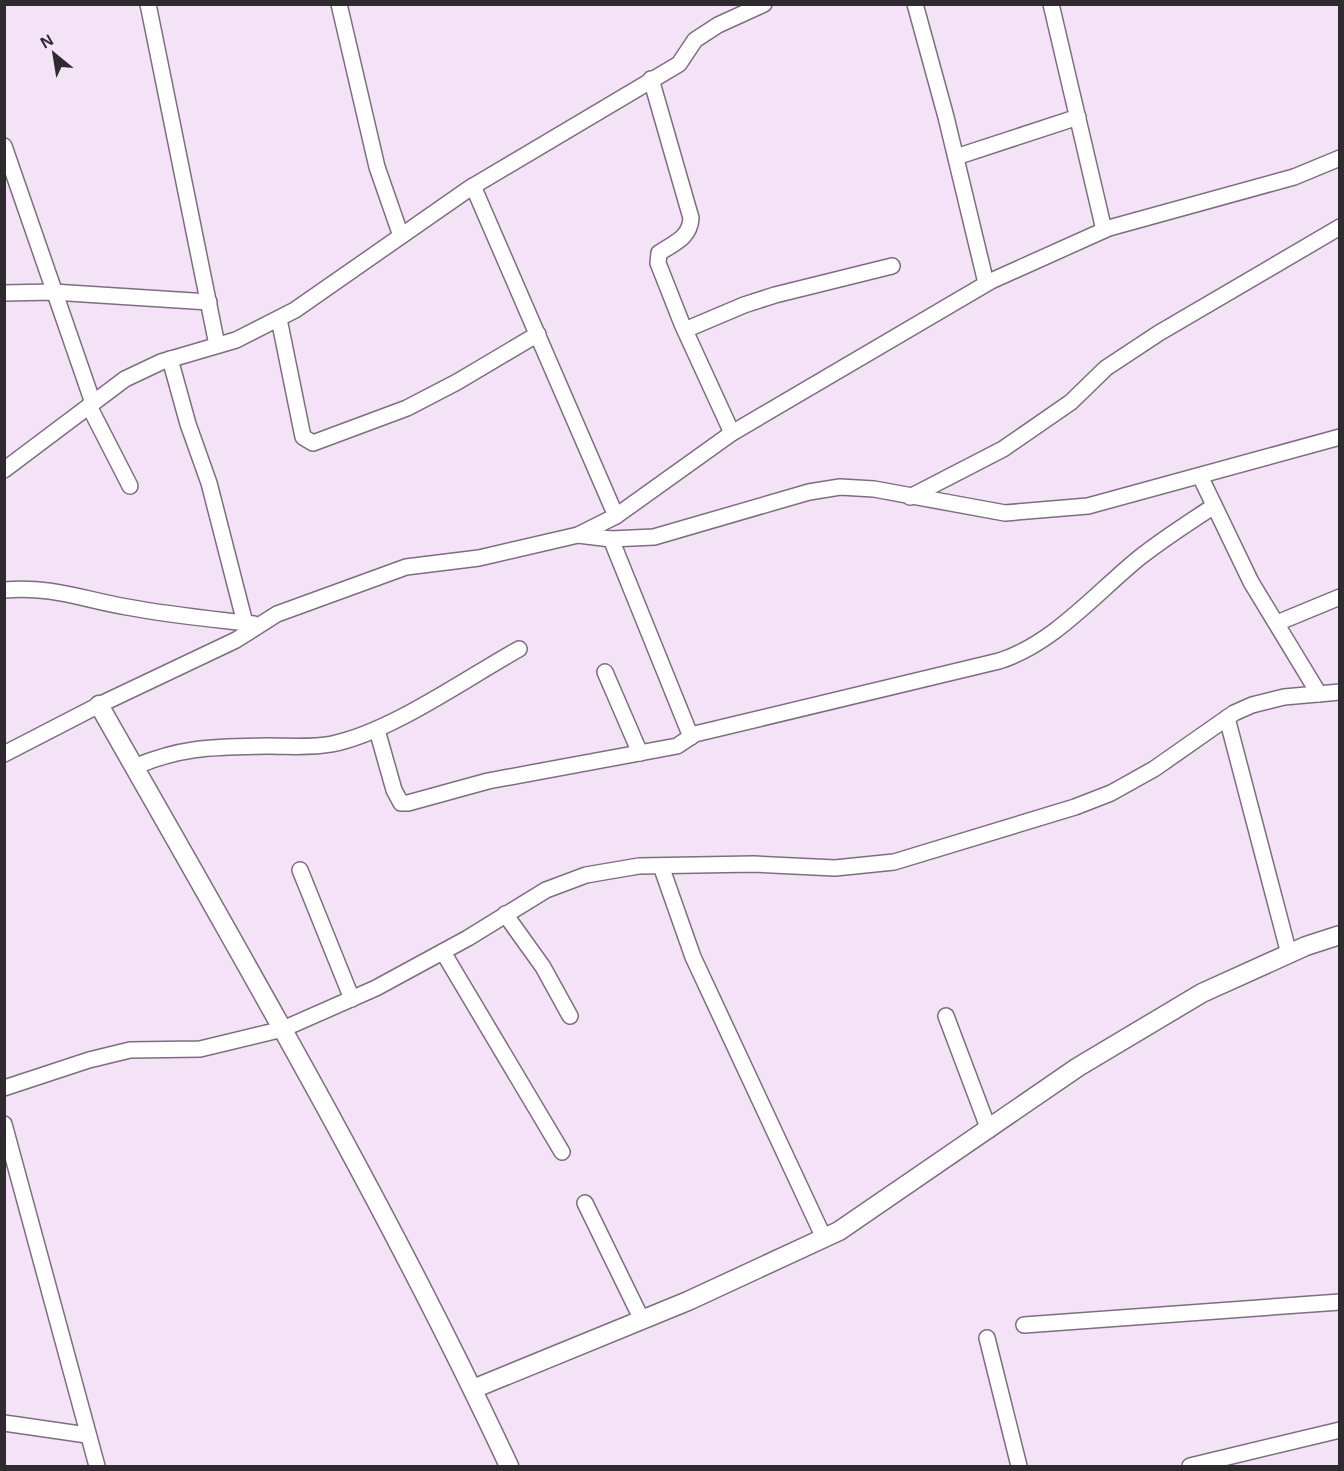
<svg xmlns="http://www.w3.org/2000/svg" width="1344" height="1471" viewBox="0 0 1344 1471" font-family="Helvetica,sans-serif">
<rect width="100%" height="100%" fill="#f4e3f7"/>
<g fill="none" stroke-linecap="round" stroke-linejoin="round">
<g stroke="#7d6e7f" stroke-width="18">
<g id="minor">
<path d="M 148,4 L 217,345"/>
<path d="M 339,4 L 377,167 L 401,236"/>
<path d="M 915,4 L 946,117 L 986,283"/>
<path d="M 1051,4 L 1104,230"/>
<path d="M 651,79 L 691,218 C 690,238 674,243 659,253 L 658,263 L 682,324 L 732,433"/>
<path d="M 4,146 L 93,403"/>
<path d="M 956,157 L 1078,117"/>
<path d="M 473,186 L 616,516"/>
<path d="M 4,293 L 53,292 L 209,302"/>
<path d="M 279,319 L 303,437 L 313,443 L 407,408 L 457,382 L 538,334"/>
<path d="M 685,330 L 744,305 L 775,295 L 892,266"/>
<path d="M 170,359 L 188,424 L 209,483 L 245,623"/>
<path d="M 89,406 L 130,486"/>
<path d="M 4,470 L 125,379 L 161,362 L 236,340 L 295,310 L 470,188 L 679,64 L 695,40 L 718,25 L 764,4"/>
<path d="M 1200,476 L 1251,582 L 1319,694"/>
<path d="M 910,497 L 1003,449 L 1071,402 L 1106,368 L 1159,333 L 1340,227"/>
<path d="M 578,535 L 611,539 L 654,537 L 809,492 L 840,487 L 874,489 L 1005,513 L 1088,506 L 1340,437"/>
<path d="M 611,539 L 691,737"/>
<path d="M 4,590 C 53,586 81,599 127,607 C 169,615 212,619 254,624"/>
<path d="M 1277,623 L 1340,597"/>
<path d="M 605,672 L 640,753"/>
<path d="M 1227,718 L 1289,954"/>
<path d="M 377,730 L 394,790 L 401,803 L 408,803 L 488,781 L 677,746 L 695,734 L 999,661 C 1053,644 1095,594 1139,558 C 1163,539 1188,523 1214,506"/>
<path d="M 4,754 L 99,705 L 236,640 L 277,614 L 406,567 L 479,558 L 578,535 L 616,516 L 732,433 L 991,281 L 1109,228 L 1294,177 L 1340,158"/>
<path d="M 134,767 C 183,746 216,747 268,746 C 290,746 311,748 332,744 C 391,732 465,679 519,649"/>
<path d="M 661,866 L 693,957 L 824,1238"/>
<path d="M 300,870 L 352,999"/>
<path d="M 505,914 L 543,967 L 570,1016"/>
<path d="M 443,952 L 562,1152"/>
<path d="M 946,1016 L 989,1130"/>
<path d="M 4,1088 L 89,1060 L 130,1050 L 200,1049 L 283,1029 L 376,988 L 468,938 L 546,890 L 586,875 L 639,866 L 754,864 L 835,868 L 894,862 L 1075,807 L 1111,793 L 1154,769 L 1234,713 L 1252,705 L 1284,697 L 1340,692"/>
<path d="M 4,1124 L 97,1466"/>
<path d="M 585,1203 L 642,1320"/>
<path d="M 1024,1325 L 1340,1302"/>
<path d="M 987,1338 L 1019,1466"/>
<path d="M 4,1423 L 87,1435"/>
<path d="M 1190,1466 L 1340,1430"/>
</g>
</g>
<g stroke="#7d6e7f" stroke-width="21">
<g id="tertiary">
<path d="M 99,705 C 241,955 387,1205 509,1466"/>
<path d="M 473,1389 L 688,1301 L 839,1231 L 1078,1067 L 1202,993 L 1306,946 L 1340,935"/>
</g>
</g>
<use href="#minor" stroke="#fff" stroke-width="15"/>
<use href="#tertiary" stroke="#fff" stroke-width="18"/>
</g>
<rect width="1344" height="1471" fill="none" stroke="#2f2930" stroke-width="12"/>
<g transform="translate(54 54) rotate(330)" stroke="#f4e3f7" stroke-width="4.5" paint-order="stroke">
<path d="M0-4.5L10 22L0 15L-10 22Z" fill="#2f2930"/>
<text y="-9" font-size="16" font-weight="bold" text-anchor="middle" fill="#2f2930">N</text>
</g>
</svg>
